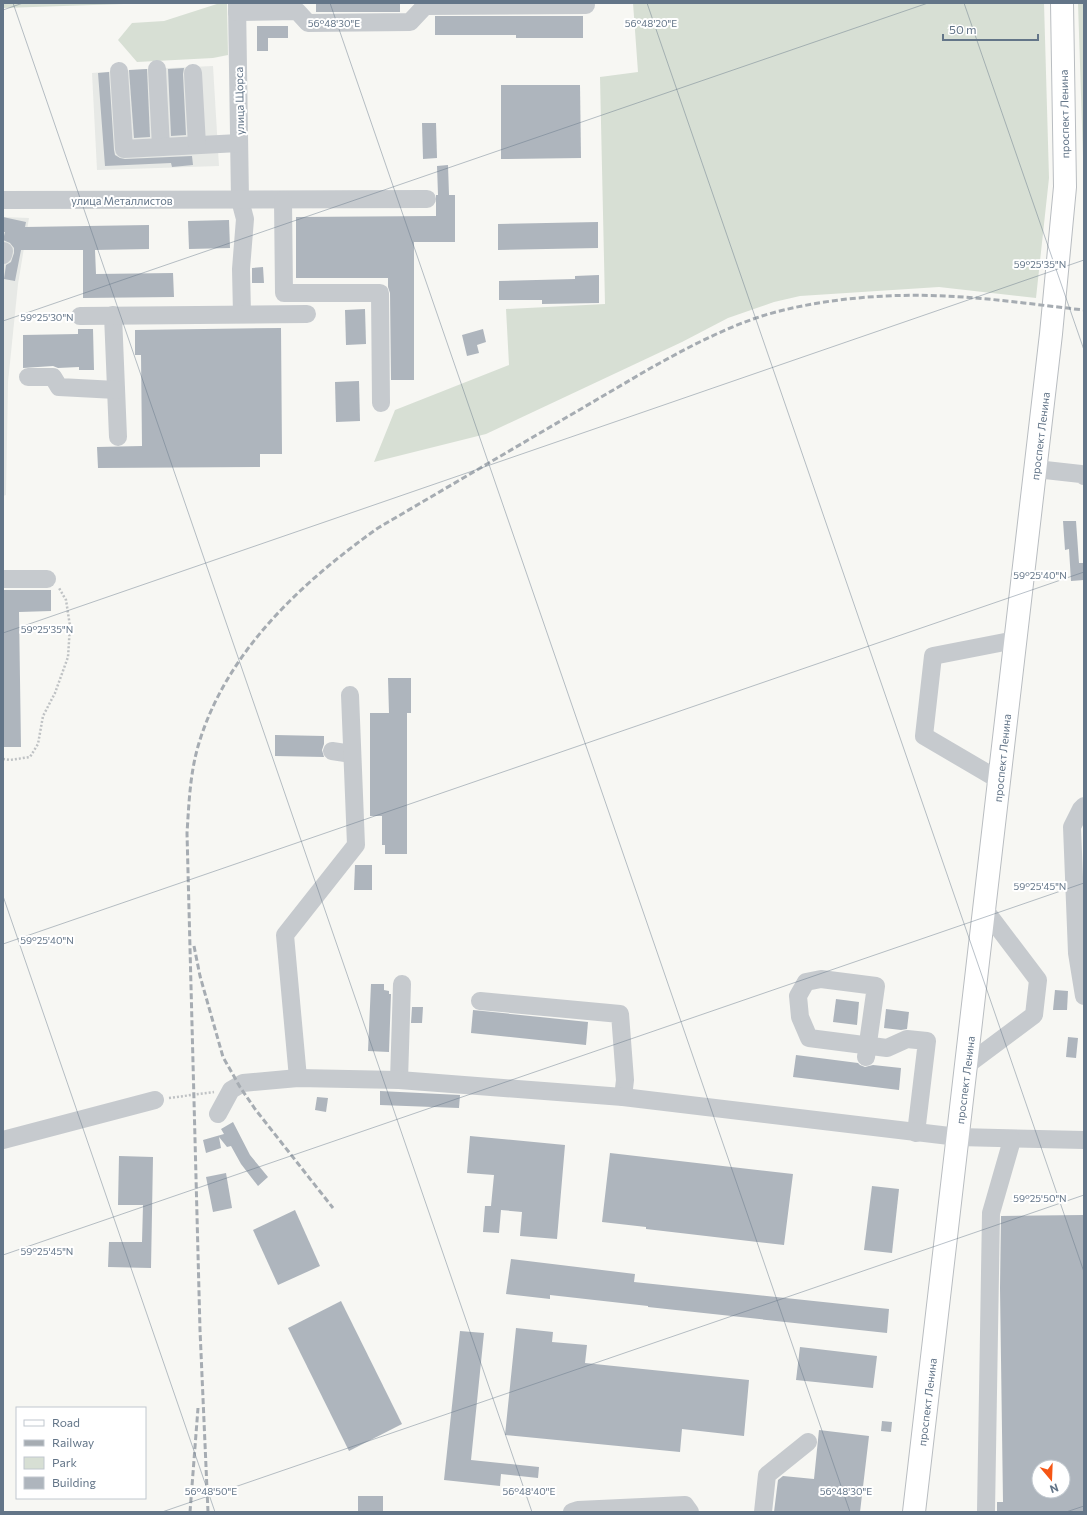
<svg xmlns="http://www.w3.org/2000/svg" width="1087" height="1515" viewBox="0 0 1087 1515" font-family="Commissioner,sans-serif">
<rect width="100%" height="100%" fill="#f7f7f3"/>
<g fill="#e7e9e6">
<path d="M 213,66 L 219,166 L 97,170 L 92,73 L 148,69 Z"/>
<path d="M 3,217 L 29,218 L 18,284 L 8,382 L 6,495 L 3,496 Z"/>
</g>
<g fill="#d7dfd4">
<path d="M 3,3 L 154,3 L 3,8 Z"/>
<path d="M 220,3 L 227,3 L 228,55 L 213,58 L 137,62 L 118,40 L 132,23 L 164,21 Z"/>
<path d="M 633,3 L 1044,3 L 1049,178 L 1036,298 L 939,287 L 800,296 L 774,302 L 728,318 L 682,342 L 486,434 L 374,462 L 395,410 L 509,365 L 506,309 L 605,304 L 600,77 L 638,72 Z"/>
<path d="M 1078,3 L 1084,3 L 1084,187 Z"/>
</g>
<g fill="#aeb5bd" fill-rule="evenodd">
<rect x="316" y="3" width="84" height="9"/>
<path d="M 435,16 L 583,16 L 583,38 L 516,38 L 516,35 L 435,35 Z"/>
<path d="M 257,26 L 288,26 L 288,38 L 268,38 L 268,51 L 257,51 Z"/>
<path d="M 184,68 L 183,74 L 186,135 L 171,136 L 168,69 Z"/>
<path d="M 147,69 L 150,137 L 134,138 L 129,70 Z"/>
<path d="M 109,72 L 114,150 L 115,155 L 120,158 L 125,159 L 192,156 L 193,165 L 172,167 L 171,163 L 105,166 L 98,73 Z"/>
<path d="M 501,85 L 580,85 L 581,158 L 501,159 Z"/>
<path d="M 422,123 L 436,123 L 437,158 L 423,159 Z"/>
<path d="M 448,165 L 449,195 L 455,195 L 455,242 L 414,242 L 414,380 L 391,380 L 390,293 L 388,287 L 388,278 L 296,278 L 296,217 L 436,216 L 436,195 L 438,195 L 437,166 Z"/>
<path d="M 3,217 L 26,222 L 25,227 L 149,225 L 149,249 L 95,250 L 96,274 L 173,273 L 174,297 L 83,298 L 83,250 L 21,250 L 15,281 L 4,279 L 6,265 L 11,262 L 14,253 L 14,248 L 10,243 L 3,240 L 5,232 L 3,232 Z"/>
<path d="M 229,220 L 230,248 L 189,249 L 188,221 Z"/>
<path d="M 598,222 L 598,248 L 498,250 L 498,224 Z"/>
<path d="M 263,267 L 264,283 L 252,283 L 252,268 Z"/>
<path d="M 599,275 L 599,303 L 542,304 L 542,300 L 499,300 L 499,281 L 575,279 L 575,276 Z"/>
<path d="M 365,309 L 366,344 L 346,345 L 345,310 Z"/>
<path d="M 281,328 L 282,454 L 260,454 L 260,467 L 98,468 L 97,447 L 142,446 L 141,355 L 135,355 L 135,330 Z"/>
<path d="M 78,329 L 93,329 L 94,370 L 79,370 L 79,367 L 58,368 L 53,366 L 23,368 L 23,335 L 78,334 Z"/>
<path d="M 483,329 L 486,342 L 477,345 L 479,353 L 467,356 L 462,335 Z"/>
<path d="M 359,381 L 360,421 L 336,422 L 335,382 Z"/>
<path d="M 1063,521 L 1076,521 L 1079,563 L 1084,563 L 1084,580 L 1071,581 L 1069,549 L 1065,550 Z"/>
<path d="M 3,590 L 51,590 L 51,611 L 19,612 L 21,747 L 3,747 Z"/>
<path d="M 388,678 L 411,678 L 411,713 L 407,713 L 407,854 L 385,854 L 385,845 L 382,845 L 382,816 L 370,816 L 370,713 L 389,713 Z"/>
<path d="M 275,735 L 324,736 L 324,744 L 322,750 L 324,757 L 275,756 Z"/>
<path d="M 355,865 L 372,865 L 372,890 L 354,890 Z"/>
<path d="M 371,984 L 384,984 L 384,990 L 389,991 L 389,994 L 391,994 L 389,1052 L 368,1051 Z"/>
<path d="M 1055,990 L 1068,991 L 1067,1010 L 1053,1010 Z"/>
<path d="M 836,999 L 859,1002 L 857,1025 L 833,1022 Z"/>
<path d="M 412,1007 L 423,1007 L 422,1023 L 411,1023 Z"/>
<path d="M 886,1009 L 909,1012 L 907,1029 L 901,1030 L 884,1028 Z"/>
<path d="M 473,1010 L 588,1022 L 586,1045 L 471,1033 Z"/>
<path d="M 1068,1037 L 1078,1038 L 1076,1058 L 1066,1057 Z"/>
<path d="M 796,1055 L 858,1063 L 860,1065 L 865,1067 L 873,1065 L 901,1068 L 899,1090 L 793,1077 Z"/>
<path d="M 380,1091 L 460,1095 L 459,1108 L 380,1105 Z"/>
<path d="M 317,1097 L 328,1098 L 326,1112 L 315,1110 Z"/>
<path d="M 233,1122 L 250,1155 L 268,1177 L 258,1186 L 241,1164 L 231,1146 L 227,1147 L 219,1137 L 221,1148 L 206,1153 L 203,1140 L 224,1134 L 221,1129 Z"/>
<path d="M 470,1136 L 565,1145 L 557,1239 L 520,1236 L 522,1212 L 501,1210 L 499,1233 L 483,1232 L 485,1206 L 491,1206 L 494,1175 L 467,1173 Z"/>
<path d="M 610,1153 L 793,1174 L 784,1245 L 646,1229 L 646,1227 L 602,1222 Z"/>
<path d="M 119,1156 L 153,1157 L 151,1268 L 108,1267 L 109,1242 L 142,1242 L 143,1205 L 118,1205 Z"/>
<path d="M 226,1173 L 232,1208 L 213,1212 L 206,1177 Z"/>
<path d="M 872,1186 L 899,1189 L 892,1253 L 864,1250 Z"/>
<path d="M 295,1210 L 320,1266 L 278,1285 L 253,1230 Z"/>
<path d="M 1084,1215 L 1084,1512 L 997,1512 L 997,1502 L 1003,1502 L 1000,1288 L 1001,1216 ZM 1039,1467 L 1063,1467 L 1063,1491 L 1039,1491 Z"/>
<path d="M 511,1259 L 635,1274 L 634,1282 L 889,1309 L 887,1333 L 648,1307 L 648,1306 L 550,1295 L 550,1299 L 506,1294 Z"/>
<path d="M 341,1301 L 402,1424 L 349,1451 L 288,1328 Z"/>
<path d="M 516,1328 L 553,1332 L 552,1342 L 587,1345 L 585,1363 L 749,1380 L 744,1436 L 682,1429 L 680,1452 L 505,1435 Z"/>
<path d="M 460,1331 L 484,1333 L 471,1460 L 539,1467 L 538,1478 L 501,1474 L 500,1486 L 444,1480 Z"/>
<path d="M 800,1347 L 877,1356 L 873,1388 L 796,1380 Z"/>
<path d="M 882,1421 L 892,1422 L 891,1432 L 881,1431 Z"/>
<path d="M 819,1430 L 869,1436 L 860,1512 L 774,1512 L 778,1480 L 783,1476 L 814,1479 Z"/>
<rect x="358" y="1496" width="25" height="16"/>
</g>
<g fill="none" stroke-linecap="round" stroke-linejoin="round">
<g stroke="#b9bdc1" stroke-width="24">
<path id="major" d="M 914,1512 L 1051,334 L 1065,187 L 1062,3"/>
</g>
<g stroke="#bfc2c4" stroke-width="2.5" stroke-dasharray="2 2" stroke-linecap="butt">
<path d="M 3,759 L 10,760 L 30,757 L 38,744 L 43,716 L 55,693 L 68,657 L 70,626 L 66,600 L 59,588"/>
<path d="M 169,1098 L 214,1092"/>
</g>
<g stroke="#c6cace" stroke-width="18">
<path d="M 237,3 L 240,200 L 245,219 L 241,269 L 242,314"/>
<path d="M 237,12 L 297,11 L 308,23 L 410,22 L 425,6 L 586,5"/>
<path d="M 157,69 L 161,147"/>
<path d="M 119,71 L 124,149 L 239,143"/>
<path d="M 193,73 L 197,145"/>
<path d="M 3,200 L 427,199"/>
<path d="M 283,200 L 284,293 L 380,293 L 381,403"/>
<path d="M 3,251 L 4,251 L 3,255"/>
<path d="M 113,315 L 118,437"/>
<path d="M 80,316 L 307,314"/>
<path d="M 28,377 L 53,377 L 59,387 L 116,390"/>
<path d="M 1036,469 L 1081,474 L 1084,476"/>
<path d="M 3,579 L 47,579"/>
<path d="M 332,751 L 352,754"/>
<path d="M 999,780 L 924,736 L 933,656 L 1015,640"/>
<path d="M 1084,806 L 1081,809 L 1072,827 L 1077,953 L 1084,996"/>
<path d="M 480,1001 L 620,1014 L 625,1080 L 623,1097"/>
<path d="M 866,1057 L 876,986 L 821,979 L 806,982 L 798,996 L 800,1017 L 809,1038 L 887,1048 L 907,1039 L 927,1041 L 916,1133"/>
<path d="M 967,1065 L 1034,1015 L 1038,980 L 985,910"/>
<path d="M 298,1078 L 285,935 L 356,845 L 350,695"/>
<path d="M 399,1080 L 402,984"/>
<path d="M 218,1114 L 231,1090 L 243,1083 L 298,1078 L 399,1080 L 623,1097 L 958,1137 L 1084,1140"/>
<path d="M 3,1140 L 155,1100"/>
<path d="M 572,1512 L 578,1510 L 685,1505 L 690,1512"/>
<path d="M 763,1512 L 767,1475 L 808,1442"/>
<path d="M 986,1512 L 991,1213 L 1012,1140"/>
</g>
<use href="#major" stroke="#fff" stroke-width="22"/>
<g stroke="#a6acb2" stroke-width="3" stroke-dasharray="6 3" stroke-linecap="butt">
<path d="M 194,946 L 200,976 L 223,1057 L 240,1087 L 255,1109 L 333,1208"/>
<path d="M 190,1512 L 198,1408"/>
<path d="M 208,1512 L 200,1330 L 187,833 C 189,803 190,772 199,743 C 227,651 302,582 378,528 L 649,369 C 685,349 722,329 762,316 C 817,299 887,293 945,296 C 991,298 1038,305 1084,310"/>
</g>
</g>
<path fill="none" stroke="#637588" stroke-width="1" stroke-opacity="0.45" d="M 13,3 L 532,1512M 330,3 L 850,1512M 647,3 L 1084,1272M 964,3 L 1084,350M 3,10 L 23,3M 3,321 L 928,3M 3,633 L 1084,260M 3,896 L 215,1512M 3,944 L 1084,572M 3,1255 L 1084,883M 162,1512 L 1084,1195M 1066,1512 L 1084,1506"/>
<g text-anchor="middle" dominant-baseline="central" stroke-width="4" stroke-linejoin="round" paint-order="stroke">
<g font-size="11" fill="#637588" stroke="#fff">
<text transform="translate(239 101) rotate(-91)">улица Щорса</text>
<text transform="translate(1064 114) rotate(-91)">проспект Ленина</text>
<text x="122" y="200">улица Металлистов</text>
<text transform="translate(1040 436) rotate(-83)">проспект Ленина</text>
<text transform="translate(1002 758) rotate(-84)">проспект Ленина</text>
<text transform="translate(965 1080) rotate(-83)">проспект Ленина</text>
<text transform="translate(927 1402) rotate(-83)">проспект Ленина</text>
</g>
</g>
<g font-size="10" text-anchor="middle" fill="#637588" stroke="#fff" stroke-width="4" stroke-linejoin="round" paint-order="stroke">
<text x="334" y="27">56°48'30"E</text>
<text x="651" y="27">56°48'20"E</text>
<text x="1040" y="268">59°25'35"N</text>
<text x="47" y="321">59°25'30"N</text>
<text x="1040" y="579">59°25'40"N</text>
<text x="47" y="633">59°25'35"N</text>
<text x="1040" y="890">59°25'45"N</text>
<text x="47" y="944">59°25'40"N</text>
<text x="1040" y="1202">59°25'50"N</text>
<text x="47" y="1255">59°25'45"N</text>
<text x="211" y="1495">56°48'50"E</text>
<text x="529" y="1495">56°48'40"E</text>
<text x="846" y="1495">56°48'30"E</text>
</g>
<rect width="1087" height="1515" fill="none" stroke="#637588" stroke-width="8"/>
<rect x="16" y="1407" width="130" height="92" fill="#ffffff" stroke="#c1c8cf"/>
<rect x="24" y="1420" width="20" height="6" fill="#ffffff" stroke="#c1c8cf"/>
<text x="52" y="1427" font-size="12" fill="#637588">Road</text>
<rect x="24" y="1440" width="20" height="6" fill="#a6acb2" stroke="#c1c8cf"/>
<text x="52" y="1447" font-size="12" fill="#637588">Railway</text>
<rect x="24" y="1457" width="20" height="12" fill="#d7dfd4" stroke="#c1c8cf"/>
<text x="52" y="1467" font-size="12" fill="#637588">Park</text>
<rect x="24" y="1477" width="20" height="12" fill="#aeb5bd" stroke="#c1c8cf"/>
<text x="52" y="1487" font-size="12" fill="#637588">Building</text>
<g transform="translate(1051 1479) rotate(161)"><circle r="19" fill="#ffffff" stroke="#c1c8cf"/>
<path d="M0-3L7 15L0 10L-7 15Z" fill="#f55615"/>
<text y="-6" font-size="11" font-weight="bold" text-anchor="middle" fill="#637588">N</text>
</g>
<path d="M943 34v6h95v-6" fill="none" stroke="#637588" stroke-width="2"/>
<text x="949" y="34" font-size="12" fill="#637588" stroke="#ffffff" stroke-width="3" paint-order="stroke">50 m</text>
</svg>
